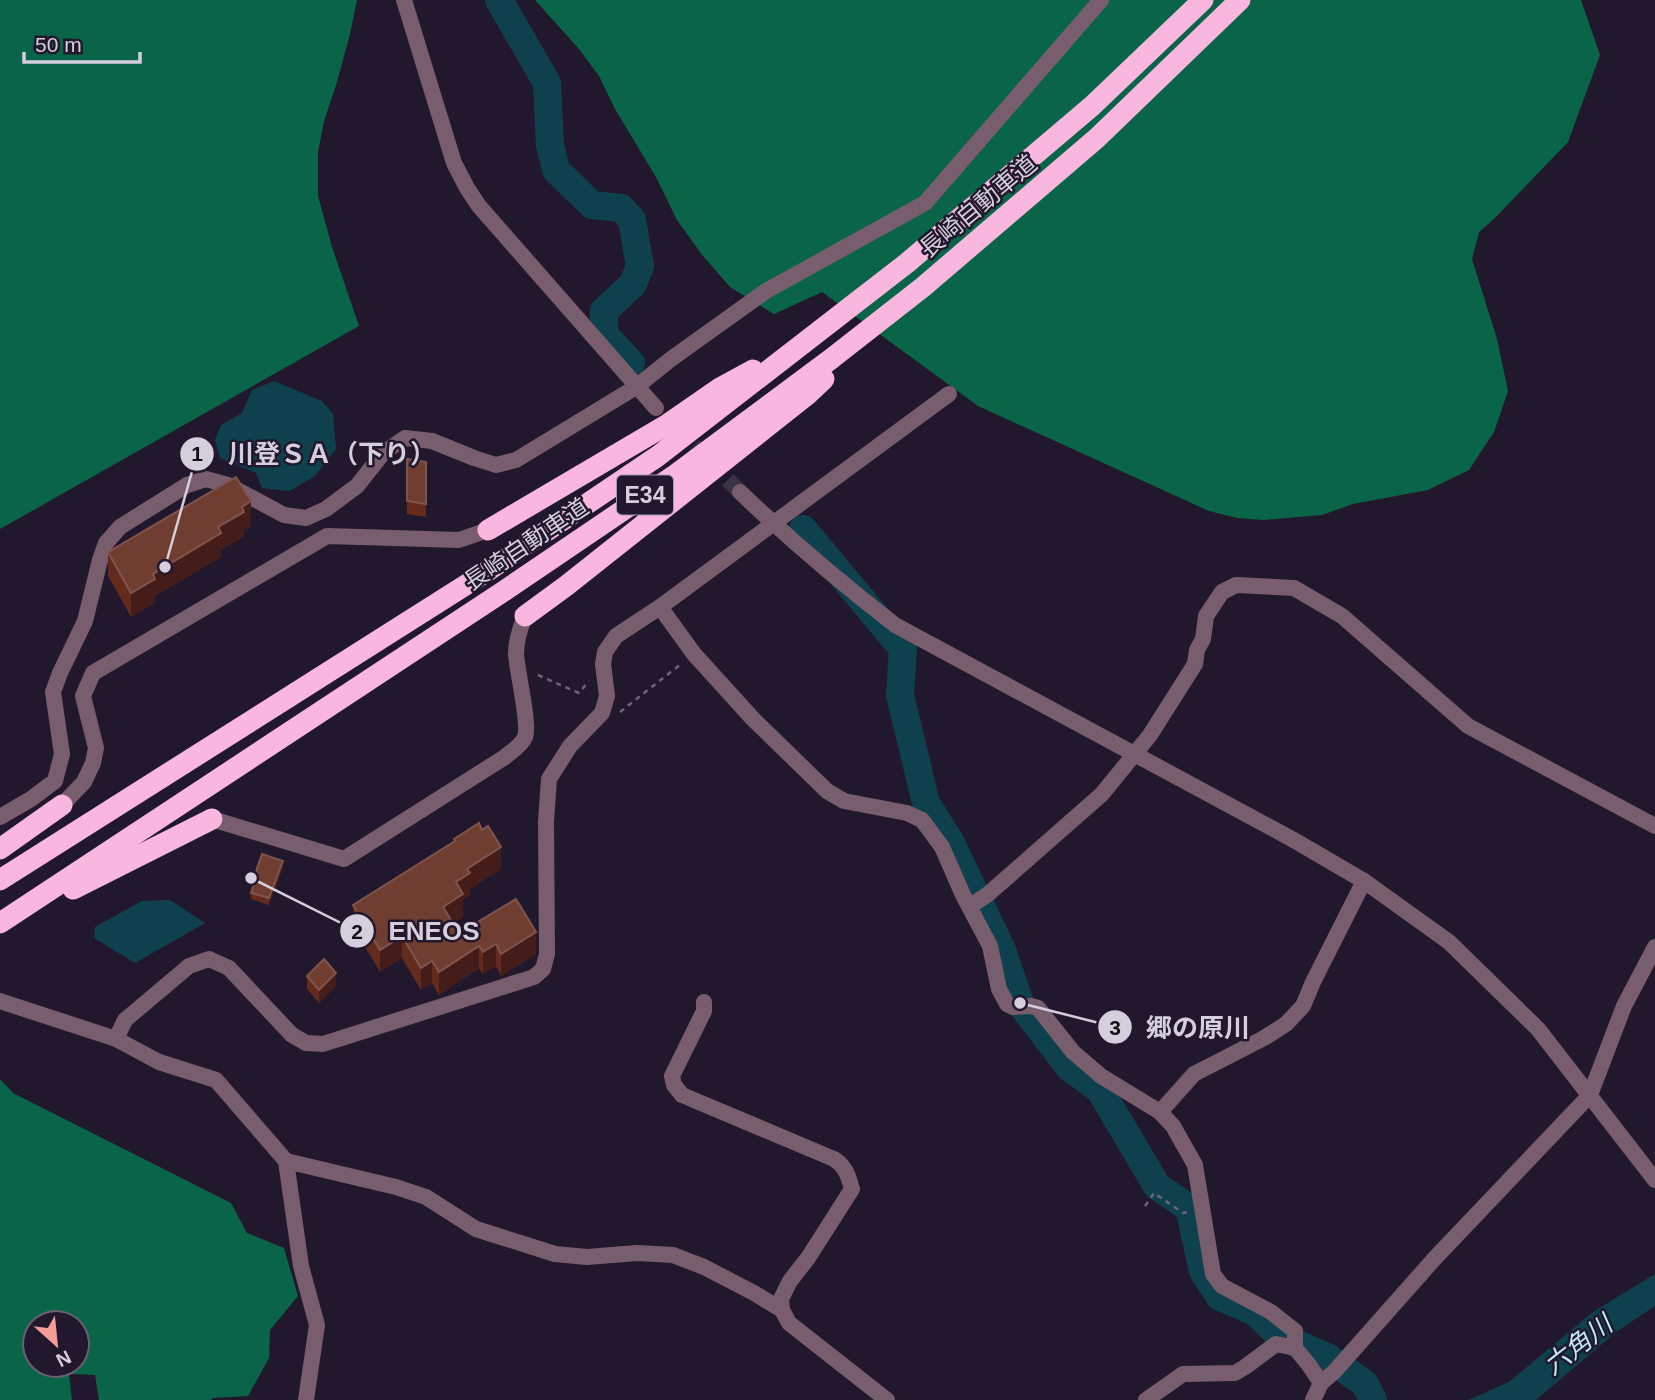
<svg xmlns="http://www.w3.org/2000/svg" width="1655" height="1400" viewBox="0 0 1655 1400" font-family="Helvetica,'Noto Sans JP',sans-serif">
<rect width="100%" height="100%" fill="#22182d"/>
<g fill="#0a6447" fill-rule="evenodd">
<path d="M 0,0 L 357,0 L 350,34 L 337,82 L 324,121 L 318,152 L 318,196 L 332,247 L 359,326 L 0,529 Z"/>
<path d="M 535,0 L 1581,0 L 1600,55 L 1568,142 L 1495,218 L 1479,232 L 1472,259 L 1497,339 L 1508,391 L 1494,432 L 1469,470 L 1428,490 L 1353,504 L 1322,515 L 1264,520 L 1237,518 L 1209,511 L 978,406 L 822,292 L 774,314 L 730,287 L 703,256 L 677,220 L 656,177 L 615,109 L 599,76 L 579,49 Z"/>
<path d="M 0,1079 L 13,1093 L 231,1203 L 247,1233 L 284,1248 L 298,1296 L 270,1330 L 269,1358 L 248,1396 L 213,1398 L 211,1400 L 99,1400 L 95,1375 L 69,1374 L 72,1400 L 0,1400 ZM 35,1323 L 77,1323 L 77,1365 L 35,1365 Z"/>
</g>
<g fill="#0e414d">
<path d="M 274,381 L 322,401 L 333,414 L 336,449 L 314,477 L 289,491 L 262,488 L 256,473 L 220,458 L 215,440 L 221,425 L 242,413 L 252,390 Z"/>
<path d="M 170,900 L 205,923 L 135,963 L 94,938 L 95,927 L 142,901 Z"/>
<path d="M 1655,1274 L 1655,1306 L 1616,1332 L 1536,1400 L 1468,1400 L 1509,1382 L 1593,1312 Z"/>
</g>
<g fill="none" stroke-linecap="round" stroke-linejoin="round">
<g stroke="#0e414d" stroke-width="28">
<path d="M 499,0 L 547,83 L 550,145 L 556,170 L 592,205 L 621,208 L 632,220 L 640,266 L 633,284 L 604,311 L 604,334 L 631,363"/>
<path d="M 803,529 L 903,649 L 900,695 L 926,803 L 951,843 L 1002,950 L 1020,1003 L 1069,1067 L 1100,1090 L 1157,1186 L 1189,1208 L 1203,1271 L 1220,1297 L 1255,1312 L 1280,1336 L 1329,1358 L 1365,1384 L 1373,1400"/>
</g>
<path stroke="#3d3347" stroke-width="16" stroke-dasharray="16 8" stroke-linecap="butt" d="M 677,429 L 740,492"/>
<g stroke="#6e6577" stroke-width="2.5" stroke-dasharray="5 5" stroke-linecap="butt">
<path d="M 538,675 L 579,693 L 589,681"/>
<path d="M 620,712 L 681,664"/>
<path d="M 1145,1206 L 1154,1193 L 1183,1213 L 1189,1212"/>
</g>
<g stroke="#785d6d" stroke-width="16">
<path d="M 404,0 L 454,163 L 467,188 L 479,206 L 656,408"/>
<path d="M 740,492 C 789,539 841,583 895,625 L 1292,839 L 1364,881 L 1449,942 L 1538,1029 L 1655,1180"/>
<path d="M 660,607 L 694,654 L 753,719 L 827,791 L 844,801 L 907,813 L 922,820 L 942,847 L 963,895 L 990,946 L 999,989 L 1007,1004 L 1013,1007 L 1031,1006 L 1038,1008 L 1073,1052 L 1101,1076 L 1160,1112 L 1173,1126 L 1195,1165 L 1213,1274 L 1222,1286 L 1271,1312 L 1295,1331 L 1295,1348"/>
<path d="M 62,805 L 84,782 L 93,763 L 96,748 L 83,696 L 93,673 L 327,536 L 459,540 L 488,530"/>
<path d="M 0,817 L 31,799 L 55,781 L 62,754 L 53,692 L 60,673 L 85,621 L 100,560 L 106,543 L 120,527 L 187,485 L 206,479 L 228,485 L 284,515 L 306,518 L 326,509 L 357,486 L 383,453 L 405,438 L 432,441 L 474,458 L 496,465 L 516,460 L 636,387 L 671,359 L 766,291 L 925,203 L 1101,0"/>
<path d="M 212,819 L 344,859 L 505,757 C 512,751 521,746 525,737 C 530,724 517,672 516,654 C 516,641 520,628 525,616"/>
<path d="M 970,906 L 987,895 L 1102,794 L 1150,735 L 1195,664 L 1197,650 L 1203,639 L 1206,616 L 1222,592 L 1236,585 L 1294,588 L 1342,616 L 1468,726 L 1655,826"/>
<path d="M 0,1001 L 116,1039 L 159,1062 L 216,1080 L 286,1161 L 301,1266 L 317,1325 L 306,1400"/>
<path d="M 704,1002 L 704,1011 L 672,1076 L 674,1085 L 682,1095 L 834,1159 C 846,1167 848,1175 852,1189 L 808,1258 L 790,1281 L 781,1299 L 782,1310 L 789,1323 L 887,1400"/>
<path d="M 116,1039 L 125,1020 L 189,966 L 209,959 L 229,968 L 292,1035 L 306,1043 L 323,1044 L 534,977 L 543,969 L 547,954 L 546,821 L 549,779 L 570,746 L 602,713 L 607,696 L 603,664 L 605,652 L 616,636 L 660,607 L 949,394"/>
<path d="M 1160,1112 L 1194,1074 L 1264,1038 L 1286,1024 L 1303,1006 L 1313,982 L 1364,881"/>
<path d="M 286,1161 L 396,1187 L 426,1197 L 476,1229 L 555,1254 L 587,1257 L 637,1253 L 673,1255 L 704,1267 L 754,1293 L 782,1310"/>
<path d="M 1146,1400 L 1183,1374 L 1235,1373 L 1245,1367 L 1276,1344 L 1295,1348 L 1309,1365 L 1321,1383"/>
<path d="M 1313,1400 L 1321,1383 L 1334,1372 L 1435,1258 L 1590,1095 L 1624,1006 L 1655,947"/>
</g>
<g stroke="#f9b7e0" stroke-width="21">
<path d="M 488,530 L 668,424 L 720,388 L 753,370"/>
<path d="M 525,616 L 566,586 L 807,395 L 824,379"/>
<path d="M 0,849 L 62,805"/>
<path d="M 0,880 L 483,574 L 658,456 L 907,263 L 1092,106 L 1203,0"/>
<path d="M 73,889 L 212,819"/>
<path d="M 0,923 L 501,593 L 675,475 L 831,359 L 923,287 L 1097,138 L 1240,0"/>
</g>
</g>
<g fill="#642b1c">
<path d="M 407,459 L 426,462 L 426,517 L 407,514 Z"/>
<path d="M 251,526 L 244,530 L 244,536 L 221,550 L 221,557 L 155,596 L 155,603 L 131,617 L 108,576 L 108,552 Z"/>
<path d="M 454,839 L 501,869 L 470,889 L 470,895 L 463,900 L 463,917 L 453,923 L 459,933 L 536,954 L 501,976 L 496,966 L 483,974 L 479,968 L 439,995 L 432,983 L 421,990 L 402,958 L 380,972 L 353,927 L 353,905 L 454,841 Z"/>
<path d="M 283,867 L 269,905 L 251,899 L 253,880 Z"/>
<path d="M 307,976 L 336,986 L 319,1003 L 307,989 Z"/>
</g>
<g fill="#441c1a">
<path d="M 251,501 L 251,526 L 244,530 L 244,536 L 221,550 L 221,557 L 155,596 L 155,603 L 131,617 L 131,593 L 153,574 L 218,527 L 242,507 Z"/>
<path d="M 501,847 L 501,869 L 470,889 L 470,895 L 463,900 L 463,917 L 443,929 L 443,907 L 456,882 L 467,869 Z"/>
<path d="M 283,861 L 283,867 L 269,905 L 269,898 Z"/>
<path d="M 536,932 L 536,954 L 501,976 L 501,954 Z"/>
<path d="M 402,936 L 402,958 L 380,972 L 380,950 Z"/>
<path d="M 496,944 L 496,966 L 483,974 L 483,952 Z"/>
<path d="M 479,946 L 479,968 L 439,995 L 439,972 Z"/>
<path d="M 432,961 L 432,983 L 421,990 L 421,968 Z"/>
<path d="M 336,973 L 336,986 L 319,1003 L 319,990 Z"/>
</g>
<g fill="#703d31" stroke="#80544c" stroke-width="2">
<path d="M 407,459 L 426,462 L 426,504 L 407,501 Z"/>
<path d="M 236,477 L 251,501 L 242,507 L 244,512 L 218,527 L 221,533 L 153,574 L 155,579 L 131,593 L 108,552 Z"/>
<path d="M 479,823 L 482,830 L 488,826 L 501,847 L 467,869 L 470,873 L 456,882 L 463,894 L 443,907 L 459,933 L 516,899 L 536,932 L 501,954 L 496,944 L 483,952 L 479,946 L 439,972 L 432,961 L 421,968 L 402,936 L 380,950 L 353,905 L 455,841 L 454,839 Z"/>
<path d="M 262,854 L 283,861 L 269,898 L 251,893 L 255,881 L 253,880 Z"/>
<path d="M 324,959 L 336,973 L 319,990 L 307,976 Z"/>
</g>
<g text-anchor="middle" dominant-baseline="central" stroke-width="5" stroke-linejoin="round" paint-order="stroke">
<rect fill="#22182d" stroke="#9f97a8" stroke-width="2" x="617" y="475.5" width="56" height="39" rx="5"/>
<g font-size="23" font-weight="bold" fill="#d5cedd">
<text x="645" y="495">E34</text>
</g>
<g font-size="24" fill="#d5cedd" stroke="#22182d">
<text transform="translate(978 206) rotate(-40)">長崎自動車道</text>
<text transform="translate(526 544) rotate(-34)">長崎自動車道</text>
</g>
<g font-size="26" font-style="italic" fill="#bfeaf8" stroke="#22182d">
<text transform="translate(1578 1345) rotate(-38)">六角川</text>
</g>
</g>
<path fill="none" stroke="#d5cedd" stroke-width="2.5" d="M165 567L197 454M251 878L357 931M1020 1003L1115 1027"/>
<g fill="#d5cedd" stroke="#22182d" stroke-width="2.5">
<circle cx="165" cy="567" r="7"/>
<circle cx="251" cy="878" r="7"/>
<circle cx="1020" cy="1003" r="7"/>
<circle cx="197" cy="454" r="18"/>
<circle cx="357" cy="931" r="18"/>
<circle cx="1115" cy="1027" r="18"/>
</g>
<g font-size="21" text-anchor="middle" font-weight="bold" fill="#111">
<text x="197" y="461">1</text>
<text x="357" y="939">2</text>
<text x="1115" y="1035">3</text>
</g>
<g font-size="26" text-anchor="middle" font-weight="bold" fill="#d5cedd" stroke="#22182d" stroke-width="5" stroke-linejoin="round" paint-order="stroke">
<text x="332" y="463">川登ＳＡ（下り）</text>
<text x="434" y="940">ENEOS</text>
<text x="1198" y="1037">郷の原川</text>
</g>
<g transform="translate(56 1344) rotate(153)"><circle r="33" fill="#22182d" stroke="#6a6173" stroke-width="2"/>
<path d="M0-5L12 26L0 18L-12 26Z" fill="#f59c94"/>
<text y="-10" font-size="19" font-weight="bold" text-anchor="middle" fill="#d5cedd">N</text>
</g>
<path d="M24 52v10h116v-10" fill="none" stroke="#d5cedd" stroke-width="3.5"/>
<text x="35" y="52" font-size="21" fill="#d5cedd" stroke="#22182d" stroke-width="5" paint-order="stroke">50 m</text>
</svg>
